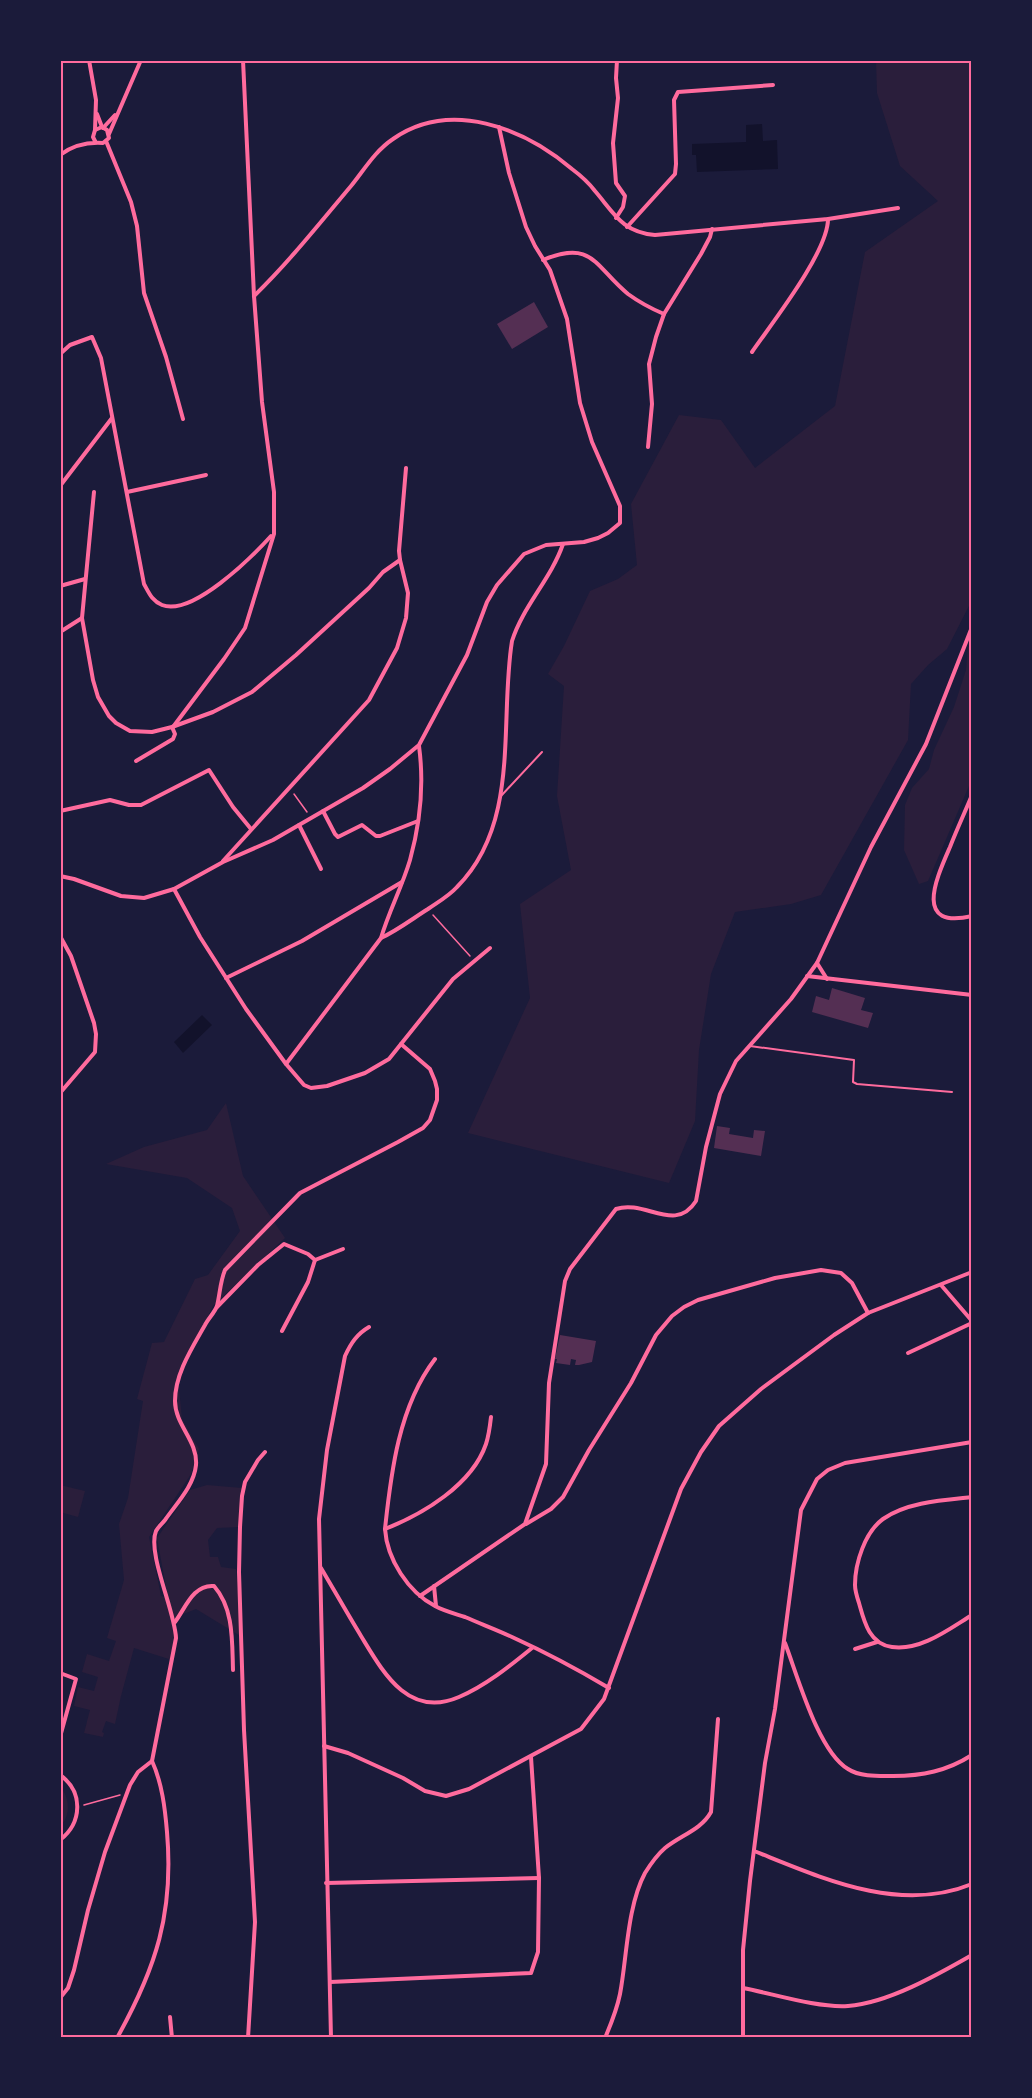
<svg xmlns="http://www.w3.org/2000/svg" width="1032" height="2098" viewBox="0 0 1032 2098" font-family="'Public Sans',sans-serif">
<rect width="100%" height="100%" fill="#1b1b3a"/>
<g fill="#2a1e3b">
<path d="M 876,60 L 972,60 L 972,600 L 947,649 L 928,665 L 911,684 L 908,740 L 821,895 L 791,904 L 735,912 L 711,974 L 699,1050 L 695,1121 L 669,1183 L 468,1133 L 530,998 L 520,904 L 571,870 L 557,796 L 564,686 L 548,674 L 564,646 L 590,591 L 618,579 L 637,565 L 631,504 L 679,415 L 721,420 L 755,468 L 835,406 L 865,252 L 938,201 L 900,166 L 877,93 Z"/>
<path d="M 972,646 L 972,779 L 928,881 L 919,884 L 904,850 L 905,805 L 912,788 L 929,769 L 934,750 L 954,707 L 966,670 L 968,647 Z"/>
<path d="M 226,1103 L 243,1176 L 285,1238 L 213,1306 L 178,1378 L 182,1419 L 199,1449 L 191,1474 L 149,1537 L 161,1596 L 168,1598 L 157,1538 L 190,1490 L 207,1485 L 242,1488 L 240,1527 L 217,1528 L 208,1540 L 210,1557 L 218,1557 L 221,1567 L 236,1569 L 242,1637 L 196,1609 L 176,1617 L 172,1660 L 134,1648 L 121,1696 L 115,1724 L 106,1721 L 102,1732 L 104,1733 L 103,1737 L 84,1733 L 90,1710 L 74,1706 L 78,1687 L 94,1691 L 98,1677 L 82,1672 L 87,1654 L 109,1661 L 116,1641 L 107,1638 L 124,1580 L 119,1524 L 128,1498 L 143,1401 L 137,1399 L 152,1343 L 164,1342 L 195,1279 L 208,1275 L 240,1231 L 232,1208 L 187,1178 L 106,1164 L 144,1147 L 207,1130 Z"/>
<path d="M 60,1485 L 85,1491 L 78,1517 L 60,1512 Z"/>
<path d="M 60,1786 C 70,1799 71,1814 60,1827 Z"/>
</g>
<g fill="#12122b">
<path d="M 762,124 L 763,141 L 777,140 L 778,169 L 697,172 L 696,155 L 692,155 L 692,144 L 746,142 L 746,125 Z"/>
<path d="M 202,1015 L 212,1025 L 183,1053 L 174,1042 Z"/>
</g>
<g fill="#542f53">
<path d="M 534,302 L 548,327 L 512,349 L 497,324 Z"/>
<path d="M 832,988 L 865,998 L 861,1010 L 873,1013 L 868,1028 L 812,1012 L 816,996 L 829,1000 Z"/>
<path d="M 717,1126 L 730,1128 L 729,1134 L 753,1138 L 754,1130 L 765,1131 L 761,1156 L 714,1148 Z"/>
<path d="M 560,1335 L 596,1341 L 592,1362 L 579,1365 L 575,1365 L 576,1360 L 571,1359 L 570,1365 L 556,1363 L 557,1359 L 555,1359 Z"/>
</g>
<g fill="none" stroke-linecap="round" stroke-linejoin="round">
<g stroke="#ff6b9d" stroke-width="1.5">
<path d="M 294,794 L 307,812"/>
<path d="M 433,915 L 470,956"/>
<path d="M 84,1805 L 120,1795"/>
</g>
<g stroke="#ff6b9d" stroke-width="2">
<path d="M 501,796 L 542,752"/>
<path d="M 750,1046 L 854,1060 L 853,1082 L 857,1084 L 952,1092"/>
</g>
<g stroke="#ff6b9d" stroke-width="4">
<path d="M 89,60 L 96,100 L 95,130"/>
<path d="M 97,114 L 102,127"/>
<path d="M 103,128 L 115,115"/>
<path d="M 109,134 L 141,60"/>
<path d="M 106,141 L 131,202 L 137,226 L 144,293 L 166,357 L 183,419"/>
<path d="M 60,155 C 72,146 88,142 103,143 L 109,138 L 107,130 L 102,127 L 95,130 L 93,137 L 95,141"/>
<path d="M 616,218 L 623,207 L 625,196 L 616,183 L 613,143 L 618,98 L 616,78 L 617,60"/>
<path d="M 627,227 L 675,174 L 676,164 L 674,100 L 678,92 L 773,85"/>
<path d="M 543,260 C 593,239 595,267 628,294 C 639,302 652,309 664,314"/>
<path d="M 254,296 C 289,262 319,224 351,186 C 364,170 375,151 393,139 C 450,99 524,128 572,169 C 580,175 589,183 595,191 C 614,213 622,232 655,235 L 828,219 L 898,208"/>
<path d="M 752,352 C 772,323 828,252 828,219"/>
<path d="M 60,354 L 70,345 L 92,337 L 101,358 L 144,584 C 149,593 152,601 162,605 C 192,617 252,557 271,536"/>
<path d="M 648,447 L 652,404 L 649,364 L 656,337 L 664,314 L 701,254 L 710,237 L 712,229"/>
<path d="M 60,486 L 112,418"/>
<path d="M 94,492 L 82,618 L 93,680 L 98,697 L 109,716 L 116,723 L 130,731 L 152,732 L 172,727 L 213,712 L 252,692 L 296,655 L 369,588 L 383,572 L 400,560 L 408,593 L 406,618 L 397,648 L 369,700 L 223,861"/>
<path d="M 127,492 L 206,475"/>
<path d="M 400,560 L 399,551 L 406,468"/>
<path d="M 60,586 L 85,579"/>
<path d="M 60,632 L 82,618"/>
<path d="M 173,727 L 224,659 L 245,628 L 274,534 L 274,492 L 262,402 L 254,296 L 243,60"/>
<path d="M 136,761 L 173,739 L 175,734 L 172,727"/>
<path d="M 972,795 C 965,812 957,829 950,847 C 937,877 912,930 972,916"/>
<path d="M 60,811 L 110,800 L 129,805 L 141,805 L 209,770 L 233,807 L 251,829"/>
<path d="M 323,811 L 335,834 L 338,837 L 362,825 L 376,836 L 380,836 L 418,821"/>
<path d="M 299,825 L 321,869"/>
<path d="M 60,876 L 74,879 L 121,896 L 144,898 L 174,889 L 223,862 L 273,840 L 363,788 L 390,769 L 419,745 L 467,655 L 487,602 L 497,585 L 524,554 L 546,545 L 584,542 L 598,538 L 608,533 L 620,523 L 620,506 L 592,442 L 580,403 L 567,319 L 550,270 L 535,246 L 526,227 L 509,173 L 499,127"/>
<path d="M 174,889 L 200,937 L 246,1009 L 286,1064 L 304,1085 L 311,1088 L 327,1086 L 365,1073 L 389,1059 L 453,979 L 490,948"/>
<path d="M 60,936 L 71,956 L 94,1023 L 96,1034 L 95,1052 L 60,1093"/>
<path d="M 381,938 C 398,930 412,919 428,909 C 438,902 449,896 457,887 C 521,823 499,722 512,641 C 523,606 551,579 563,544"/>
<path d="M 817,963 L 827,979"/>
<path d="M 807,976 L 972,995"/>
<path d="M 226,978 L 302,941 L 402,882"/>
<path d="M 286,1064 L 381,938 C 389,911 402,887 410,860 C 420,824 424,783 419,746"/>
<path d="M 315,1260 L 343,1249"/>
<path d="M 941,1285 L 972,1321"/>
<path d="M 217,1307 L 258,1265 L 284,1244 L 308,1254 L 315,1260 L 308,1282 L 282,1331"/>
<path d="M 908,1353 L 972,1323"/>
<path d="M 435,1359 C 399,1406 391,1472 385,1529 C 387,1559 408,1592 435,1606 C 444,1611 456,1614 465,1617 C 481,1624 497,1630 512,1637 C 545,1652 577,1669 609,1688"/>
<path d="M 972,1497 C 944,1500 907,1502 883,1519 C 865,1532 855,1563 855,1585 C 855,1590 857,1597 859,1603 C 864,1621 869,1644 892,1647 C 921,1651 949,1629 972,1615"/>
<path d="M 526,1524 L 551,1509 L 563,1497 L 589,1450 L 631,1383 L 656,1335 L 672,1316 L 684,1307 L 698,1300 L 775,1278 L 821,1270 L 841,1273 L 852,1283 L 868,1313"/>
<path d="M 385,1529 C 423,1514 472,1485 486,1444 C 489,1435 490,1426 491,1417"/>
<path d="M 321,1568 C 334,1590 347,1613 361,1636 C 383,1672 408,1719 459,1697 C 485,1686 510,1666 532,1648"/>
<path d="M 434,1586 L 436,1606"/>
<path d="M 420,1596 L 525,1524 L 546,1464 L 549,1383 L 565,1281 L 570,1269 L 616,1209 C 645,1199 675,1234 696,1201 L 706,1147 L 720,1094 L 736,1061 L 791,999 L 817,963 L 871,847 L 926,744 L 972,627"/>
<path d="M 175,1622 C 185,1609 193,1584 214,1586 C 234,1609 232,1641 233,1670"/>
<path d="M 785,1643 C 798,1677 818,1751 848,1769 C 860,1777 879,1776 893,1776 C 922,1776 947,1771 972,1755"/>
<path d="M 855,1649 L 877,1642"/>
<path d="M 60,1673 L 76,1679 L 60,1737"/>
<path d="M 324,1746 L 348,1753 L 403,1778 L 425,1791 L 446,1796 L 469,1789 L 581,1729 L 604,1699 L 681,1489 L 701,1452 L 719,1426 L 761,1389 L 834,1335 L 868,1313 L 972,1272"/>
<path d="M 60,1775 C 84,1792 82,1823 60,1840"/>
<path d="M 754,1851 C 822,1878 899,1914 972,1884"/>
<path d="M 326,1883 L 539,1878"/>
<path d="M 330,1982 L 531,1973 L 538,1952 L 539,1878 L 531,1757"/>
<path d="M 743,1988 C 774,1994 817,2008 848,2006 C 888,2003 937,1975 972,1955"/>
<path d="M 60,1998 L 68,1988 L 74,1970 L 88,1910 L 105,1852 L 130,1785 L 138,1772 L 152,1761"/>
<path d="M 170,2017 L 172,2038"/>
<path d="M 117,2038 C 156,1968 174,1913 167,1832 C 165,1808 162,1783 152,1761 L 176,1638 C 175,1611 147,1553 156,1531 C 158,1527 162,1524 165,1520 C 176,1504 194,1486 196,1465 C 198,1441 175,1425 175,1401 C 175,1374 192,1348 205,1325 C 208,1319 215,1312 217,1306 C 220,1294 220,1282 225,1270 L 300,1193 L 398,1142 L 423,1128 L 430,1120 L 437,1100 L 437,1089 L 435,1081 L 430,1069 L 401,1044"/>
<path d="M 248,2038 L 255,1922 L 244,1730 L 239,1572 L 240,1527 L 242,1496 L 245,1482 L 258,1460 L 265,1452"/>
<path d="M 331,2038 L 319,1519 L 327,1450 L 345,1356 C 351,1343 357,1334 369,1327"/>
<path d="M 605,2038 C 611,2024 617,2009 620,1994 C 627,1957 627,1907 645,1873 C 650,1865 658,1854 665,1848 C 681,1835 701,1830 711,1812 L 718,1719"/>
<path d="M 743,2038 L 743,1950 L 750,1881 L 765,1763 L 775,1709 L 801,1510 L 817,1479 L 828,1470 L 845,1463 L 972,1442"/>
</g>
</g>
<rect width="1032" height="2098" fill="none" stroke="#1b1b3a" stroke-width="123"/>
<rect x="62" y="62" width="908" height="1974" fill="none" stroke="#ff6b9d" stroke-width="2"/>
</svg>
